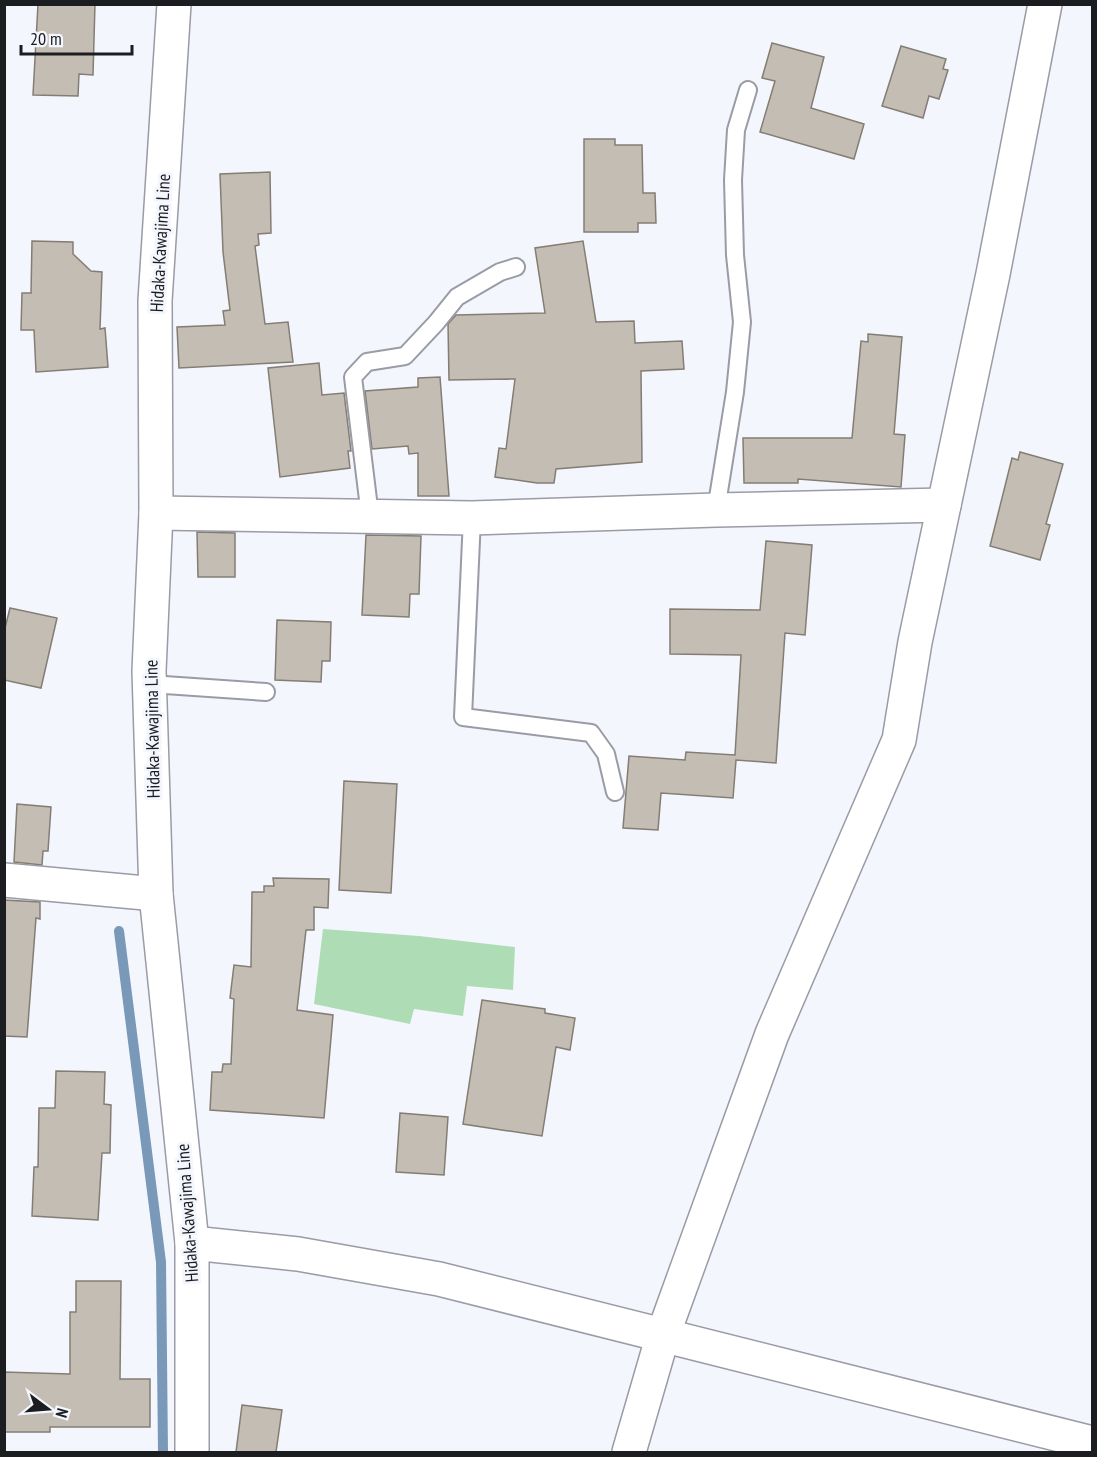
<svg xmlns="http://www.w3.org/2000/svg" width="1097" height="1457" viewBox="0 0 1097 1457" font-family="'PT Sans Narrow',sans-serif">
<rect width="100%" height="100%" fill="#f4f6fe"/>
<path fill="#aeddb5" d="M 323,929 L 419,936 L 515,947 L 513,990 L 467,986 L 463,1016 L 414,1009 L 410,1024 L 314,1004 Z"/>
<g fill="none" stroke-linecap="round" stroke-linejoin="round">
<path stroke="#7a98b7" stroke-width="10" d="M 119,931 L 161,1262 L 163,1452"/>
</g>
<g fill="#c4bdb4" stroke="#837d74" stroke-width="1.5">
<path d="M 38,4 L 95,4 L 93,75 L 79,74 L 78,96 L 33,95 Z"/>
<path d="M 772,43 L 824,57 L 811,108 L 864,124 L 854,159 L 760,132 L 775,81 L 762,78 Z"/>
<path d="M 901,46 L 946,59 L 943,69 L 948,70 L 939,99 L 929,96 L 923,118 L 882,106 Z"/>
<path d="M 584,139 L 615,139 L 615,145 L 642,145 L 643,193 L 655,193 L 656,223 L 638,223 L 638,232 L 584,232 Z"/>
<path d="M 270,172 L 271,233 L 258,234 L 259,245 L 255,246 L 265,324 L 288,322 L 293,362 L 179,368 L 177,327 L 225,325 L 223,311 L 230,310 L 223,252 L 220,174 Z"/>
<path d="M 32,241 L 73,242 L 73,254 L 91,271 L 102,272 L 100,329 L 105,328 L 108,367 L 36,372 L 34,330 L 21,330 L 22,293 L 31,293 Z"/>
<path d="M 583,241 L 596,322 L 634,321 L 635,343 L 682,341 L 684,369 L 641,371 L 642,462 L 556,469 L 554,483 L 537,483 L 495,477 L 499,448 L 506,449 L 515,379 L 449,380 L 448,324 L 456,315 L 545,313 L 535,248 Z"/>
<path d="M 868,334 L 902,337 L 894,434 L 905,435 L 901,487 L 798,479 L 798,483 L 744,483 L 743,438 L 852,438 L 861,341 L 868,342 Z"/>
<path d="M 319,363 L 322,395 L 344,393 L 351,451 L 348,451 L 350,468 L 280,477 L 268,368 Z"/>
<path d="M 440,377 L 449,496 L 418,496 L 418,453 L 409,454 L 408,446 L 372,449 L 365,391 L 418,387 L 418,378 Z"/>
<path d="M 1020,452 L 1063,464 L 1046,524 L 1050,525 L 1040,560 L 990,546 L 1012,458 L 1018,460 Z"/>
<path d="M 197,532 L 235,533 L 235,577 L 198,577 Z"/>
<path d="M 366,535 L 421,536 L 419,594 L 410,594 L 409,617 L 362,615 Z"/>
<path d="M 766,541 L 812,545 L 805,635 L 785,633 L 776,763 L 736,760 L 733,798 L 661,793 L 658,830 L 623,828 L 629,756 L 685,760 L 686,752 L 735,755 L 741,655 L 670,654 L 670,609 L 760,610 Z"/>
<path d="M 10,608 L 57,618 L 41,688 L 4,680 L 4,632 Z"/>
<path d="M 277,620 L 331,622 L 330,661 L 322,661 L 321,682 L 275,680 Z"/>
<path d="M 344,781 L 397,784 L 391,893 L 339,890 Z"/>
<path d="M 17,804 L 51,807 L 48,851 L 43,851 L 42,865 L 14,862 Z"/>
<path d="M 273,878 L 329,879 L 328,908 L 314,907 L 314,930 L 306,930 L 297,1010 L 333,1015 L 324,1118 L 210,1110 L 212,1072 L 222,1072 L 223,1064 L 231,1064 L 234,999 L 230,998 L 234,965 L 251,967 L 252,892 L 264,892 L 264,886 L 274,886 Z"/>
<path d="M 4,900 L 40,902 L 40,919 L 36,918 L 27,1037 L 4,1036 Z"/>
<path d="M 482,1000 L 545,1009 L 545,1013 L 575,1018 L 570,1050 L 556,1047 L 542,1136 L 463,1124 Z"/>
<path d="M 56,1071 L 105,1072 L 104,1104 L 111,1105 L 110,1153 L 102,1153 L 98,1220 L 32,1216 L 34,1167 L 38,1167 L 39,1108 L 55,1108 Z"/>
<path d="M 400,1113 L 448,1117 L 444,1175 L 396,1172 Z"/>
<path d="M 76,1281 L 121,1281 L 120,1379 L 150,1379 L 150,1427 L 50,1427 L 50,1432 L 4,1432 L 4,1372 L 70,1374 L 70,1312 L 76,1312 Z"/>
<path d="M 242,1405 L 282,1410 L 276,1452 L 236,1452 Z"/>
</g>
<g fill="none" stroke-linecap="round" stroke-linejoin="round">
<g stroke="#9a9ba5" stroke-width="20">
<g id="service">
<path d="M 716,510 L 735,392 L 742,322 L 735,255 L 733,180 L 736,130 L 748,90"/>
<path d="M 370,516 L 353,377 L 367,362 L 405,356 L 436,323 L 457,297 L 500,272 L 516,267"/>
<path d="M 472,518 L 463,717 L 591,733 L 606,754 L 615,792"/>
<path d="M 150,684 L 266,692"/>
</g>
</g>
<g stroke="#9a9ba5" stroke-width="36">
<g id="minor">
<path d="M 156,513 L 472,518 L 716,510 L 944,505"/>
<path d="M 4,880 L 156,894"/>
<path d="M 192,1243 L 298,1254 L 439,1279 L 1092,1443"/>
<path d="M 629,1452 L 663,1335 L 772,1034 L 899,740 L 915,642 L 993,274 L 1045,4"/>
</g>
</g>
<g stroke="#9a9ba5" stroke-width="36">
<path id="primary" d="M 174,4 L 155,301 L 156,513 L 149,671 L 156,894 L 192,1243 L 192,1452"/>
</g>
<use href="#service" stroke="#fff" stroke-width="16"/>
<use href="#minor" stroke="#fff" stroke-width="33"/>
<use href="#primary" stroke="#fff" stroke-width="33"/>
</g>
<g text-anchor="middle" dominant-baseline="central" stroke-width="6" stroke-linejoin="round" paint-order="stroke">
<g font-size="18" fill="#1c1d21" stroke="#f4f6fe">
<text transform="translate(160 243) rotate(-87)">Hidaka-Kawajima Line</text>
<text transform="translate(152 729) rotate(-91)">Hidaka-Kawajima Line</text>
<text transform="translate(187 1213) rotate(-94)">Hidaka-Kawajima Line</text>
</g>
</g>
<rect width="1097" height="1457" fill="none" stroke="#1c1d21" stroke-width="12"/>
<g transform="translate(48 1409) rotate(106)" stroke="#f4f6fe" stroke-width="4.5" paint-order="stroke">
<path d="M0-4.5L10 22L0 15L-10 22Z" fill="#1c1d21"/>
<text y="-9" font-size="16" font-weight="bold" text-anchor="middle" fill="#1c1d21">N</text>
</g>
<path d="M21 45v9h111v-9" fill="none" stroke="#1c1d21" stroke-width="3"/>
<text x="30" y="45" font-size="18" fill="#1c1d21" stroke="#f4f6fe" stroke-width="4.5" paint-order="stroke">20 m</text>
</svg>
